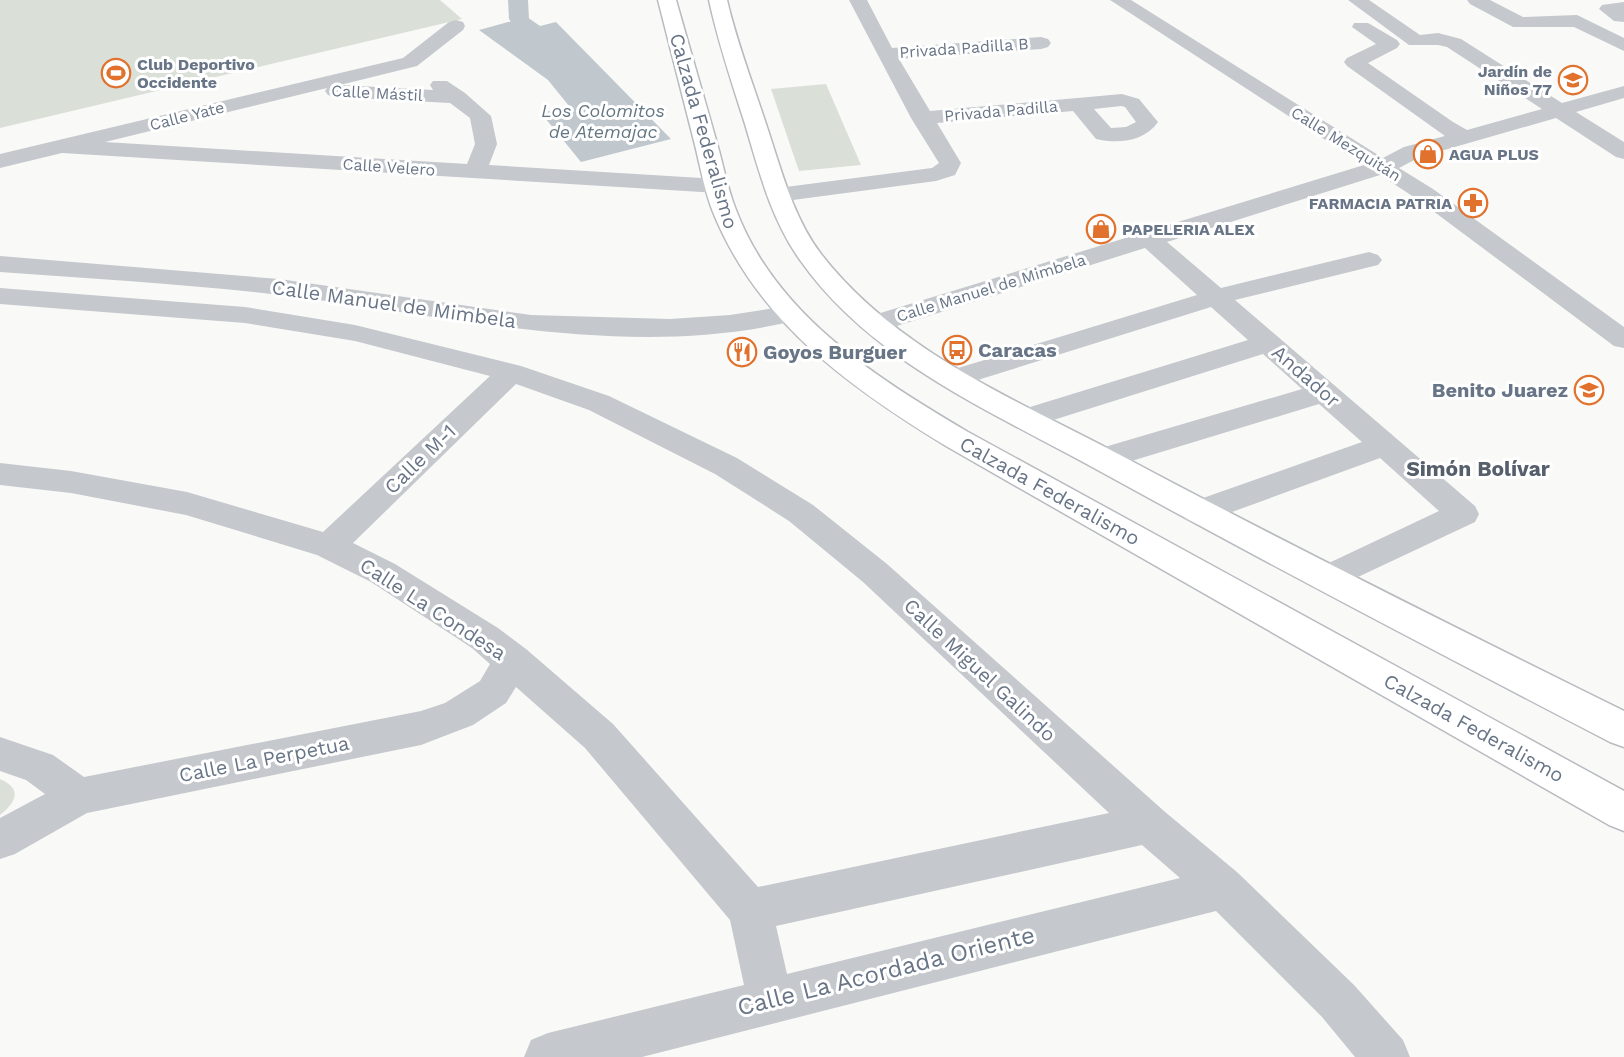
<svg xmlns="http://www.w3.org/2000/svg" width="1624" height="1057" viewBox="0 0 1624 1057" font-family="'Work Sans',sans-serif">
<rect width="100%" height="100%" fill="#f9f9f7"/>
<g fill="#dae0d8">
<path d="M 0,0 L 440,0 L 462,19 L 0,128 Z"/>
<path d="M 826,84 L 861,165 L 799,171 L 771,89 Z"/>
<path d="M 0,779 C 23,789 16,802 0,815 Z"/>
</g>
<path fill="#c0c8ce" d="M 527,17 L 540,26 L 556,22 L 671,139 L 581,162 L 541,113 L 569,106 L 548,80 L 479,30 Z"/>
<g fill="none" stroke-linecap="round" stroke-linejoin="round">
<path fill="#c0c8ce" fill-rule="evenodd" d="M 508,0 L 528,0 L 529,19 L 526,23 L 519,25 L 512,23 L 509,19 Z"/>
<g stroke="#b8bbc0" stroke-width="3">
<g id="major">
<path d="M 658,0 L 676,0 C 689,47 703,93 716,140 C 723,163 727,188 736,210 C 776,315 875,377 968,432 L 1624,791 L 1624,831 L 1609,825 L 946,446 C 849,387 757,321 713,212 C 704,190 700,164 694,141 C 682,94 670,47 658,0 Z"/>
<path d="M 709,0 L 727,0 C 737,43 753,84 767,127 C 781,169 793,217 821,254 C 897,352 1017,400 1124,457 C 1289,545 1456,628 1624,711 L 1624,747 L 1610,742 C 1441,654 1272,566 1105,474 C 998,414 873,364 800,260 C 771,219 759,171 745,124 C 732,83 718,42 709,0 Z"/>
</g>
</g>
<g fill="#c5c8cc" fill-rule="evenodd">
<path d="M 849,0 L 867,0 L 892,48 L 1041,37 L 1048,39 L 1051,43 L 1048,47 L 1041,49 L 899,59 L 930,111 L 1122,94 L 1139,99 L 1158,122 C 1144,142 1118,144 1096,139 L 1073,111 L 937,123 L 961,163 L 955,175 L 936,181 L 778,202 L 770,200 L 766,195 L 770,190 L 778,188 L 932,168 L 939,163 L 911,118 ZM 1121,106 L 1125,107 L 1136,122 L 1126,127 L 1111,128 L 1094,109 Z"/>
<path d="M 1110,0 L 1131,0 L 1383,158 L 1404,147 L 1445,136 L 1347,66 L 1344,62 L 1347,58 L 1376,44 L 1352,27 L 1354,23 L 1368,23 L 1397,40 L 1400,44 L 1397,48 L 1368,63 L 1453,122 L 1467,130 L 1542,109 L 1447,47 L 1438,45 L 1409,45 L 1348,0 L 1369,0 L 1420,35 L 1438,33 L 1461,39 L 1562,103 L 1624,86 L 1624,98 L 1576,112 L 1624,142 L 1624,159 L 1616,157 L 1556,118 L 1420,157 L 1399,168 L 1433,189 L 1624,327 L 1624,348 L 1614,346 L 1417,199 L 1380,175 L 1167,242 L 1221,288 L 1369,252 L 1378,255 L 1382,260 L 1378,265 L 1235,300 L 1475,506 L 1479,514 L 1475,522 L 1326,592 L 1314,588 L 1309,579 L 1314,570 L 1439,511 L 1380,458 L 1210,520 L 1198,524 L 1186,520 L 1182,512 L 1186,504 L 1362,442 L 1319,404 L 1102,470 L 1091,467 L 1086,459 L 1091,451 L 1302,389 L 1263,354 L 1028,428 L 1017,425 L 1013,418 L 1017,411 L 1248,340 L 1211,307 L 965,384 L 955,387 L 945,384 L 941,378 L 945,372 L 1197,295 L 1145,248 L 884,330 L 874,332 L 864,330 L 860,324 L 864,318 L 1364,165 Z"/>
<path d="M 1467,0 L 1490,0 L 1523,17 L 1577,15 L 1624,38 L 1624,51 L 1574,27 L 1513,27 L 1470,4 Z"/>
<path d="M 1624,2 L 1624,22 L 1614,21 L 1599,9 L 1602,5 Z"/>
<path d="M 456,20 L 463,22 L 465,26 L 463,30 L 417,66 L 340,85 L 433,90 L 430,85 L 433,81 L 447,81 L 465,93 L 491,116 L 497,144 L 489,165 L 718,179 L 726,181 L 730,186 L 726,191 L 718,193 L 62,153 L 0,168 L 0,154 L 403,58 L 449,22 ZM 327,88 L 325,91 L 328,95 L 335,97 L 450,103 L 470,118 L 475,144 L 467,164 L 105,142 Z"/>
<path d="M 0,256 L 279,279 L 531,315 L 670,319 L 730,315 L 788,306 L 798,308 L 801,314 L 798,320 C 628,362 449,315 280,295 C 187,284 93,279 0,272 Z"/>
<path d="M 0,288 L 245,307 L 355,325 L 521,366 L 609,396 L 737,458 L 813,505 L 887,564 L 1164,811 L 1238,873 L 1354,985 L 1403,1040 L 1410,1057 L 1355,1057 L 1322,1017 L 1216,911 L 642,1057 L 524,1057 L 531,1040 L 548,1033 L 744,985 L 730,920 L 585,748 L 516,687 L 506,703 L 473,725 L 421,745 L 87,813 L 15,854 L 0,859 L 0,818 L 45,794 L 26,780 L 0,771 L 0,737 L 53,755 L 84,777 L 421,711 L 445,703 L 480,681 L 490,664 L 472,648 L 371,582 L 317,555 L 186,515 L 71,493 L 0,485 L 0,463 L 71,471 L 187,492 L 323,532 L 490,376 L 355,341 L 245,323 L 0,304 ZM 516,384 L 589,410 L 715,474 L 789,521 L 863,582 L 1109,813 L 758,887 L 613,724 L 526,649 L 498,628 L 395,564 L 353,543 ZM 1142,845 L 1180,878 L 787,974 L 776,926 Z"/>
</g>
<use href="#major" fill="#fff" fill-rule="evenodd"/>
</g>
<defs>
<g id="stadium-ring" transform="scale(1.5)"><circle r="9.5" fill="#fff" stroke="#e1722e" stroke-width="1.5"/><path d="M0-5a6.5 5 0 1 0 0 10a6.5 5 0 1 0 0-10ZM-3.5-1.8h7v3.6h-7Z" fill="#e1722e"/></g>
<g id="school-ring" transform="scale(1.5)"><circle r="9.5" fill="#fff" stroke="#e1722e" stroke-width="1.5"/><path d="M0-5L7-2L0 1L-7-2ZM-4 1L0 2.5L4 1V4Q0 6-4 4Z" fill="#e1722e"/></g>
<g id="shop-ring" transform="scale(1.5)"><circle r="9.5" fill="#fff" stroke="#e1722e" stroke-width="1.5"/><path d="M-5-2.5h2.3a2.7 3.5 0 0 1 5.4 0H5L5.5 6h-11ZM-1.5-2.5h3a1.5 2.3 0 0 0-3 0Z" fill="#e1722e"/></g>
<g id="pharmacy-ring" transform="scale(1.5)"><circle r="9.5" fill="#fff" stroke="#e1722e" stroke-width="1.5"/><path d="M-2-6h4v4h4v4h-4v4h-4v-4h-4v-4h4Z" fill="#e1722e"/></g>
<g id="bus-ring" transform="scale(1.5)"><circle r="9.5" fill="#fff" stroke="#e1722e" stroke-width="1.5"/><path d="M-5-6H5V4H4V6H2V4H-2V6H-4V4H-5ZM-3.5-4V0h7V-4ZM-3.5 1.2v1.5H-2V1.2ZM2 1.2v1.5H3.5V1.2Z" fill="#e1722e"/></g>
<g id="restaurant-ring" transform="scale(1.5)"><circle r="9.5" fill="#fff" stroke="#e1722e" stroke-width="1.5"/><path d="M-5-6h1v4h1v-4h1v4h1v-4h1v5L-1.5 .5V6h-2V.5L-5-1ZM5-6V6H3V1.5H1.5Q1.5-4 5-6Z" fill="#e1722e"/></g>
</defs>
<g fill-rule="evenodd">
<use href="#stadium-ring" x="116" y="73"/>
<use href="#school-ring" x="1573" y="80"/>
<use href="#shop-ring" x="1428" y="154"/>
<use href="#pharmacy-ring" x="1473" y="203"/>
<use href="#shop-ring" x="1101" y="229"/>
<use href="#bus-ring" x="957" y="350"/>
<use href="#restaurant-ring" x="742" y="352"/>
<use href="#school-ring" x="1589" y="390"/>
</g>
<g text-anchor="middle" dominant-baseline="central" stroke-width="6" stroke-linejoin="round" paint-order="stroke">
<g font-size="16" fill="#687587" stroke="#fff">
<text transform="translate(964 48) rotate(-4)">Privada Padilla B</text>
<text transform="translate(377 93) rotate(3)">Calle Mástil</text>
<text transform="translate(1001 111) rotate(-5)">Privada Padilla</text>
<text transform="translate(187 116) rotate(-14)">Calle Yate</text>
<text transform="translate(1346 144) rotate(32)">Calle Mezquitán</text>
<text transform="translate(389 167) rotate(4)">Calle Velero</text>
<text transform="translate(991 288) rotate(-17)">Calle Manuel de Mimbela</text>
</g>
<g font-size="16" font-weight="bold" fill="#687587" stroke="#fff" text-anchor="start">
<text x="137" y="64">Club Deportivo<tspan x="137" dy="18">Occidente</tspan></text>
<text x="1552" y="71" text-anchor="end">Jardín de<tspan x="1552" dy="18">Niños 77</tspan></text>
<text x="1449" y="154">AGUA PLUS</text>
<text x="1452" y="203" text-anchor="end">FARMACIA PATRIA</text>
<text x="1122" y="229">PAPELERIA ALEX</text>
</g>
<g font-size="18" font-style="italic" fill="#647682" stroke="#fff">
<text x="603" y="110">Los Colomitos<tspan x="603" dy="21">de Atemajac</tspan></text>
</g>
<g font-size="20" fill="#687587" stroke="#fff">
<text transform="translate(704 131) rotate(74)">Calzada Federalismo</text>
<text transform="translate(394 304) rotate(8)">Calle Manuel de Mimbela</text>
<text transform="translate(1306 376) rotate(41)">Andador</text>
<text transform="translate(420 459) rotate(-44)">Calle M-1</text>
<text transform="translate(1050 491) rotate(29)">Calzada Federalismo</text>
<text transform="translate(433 609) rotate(33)">Calle La Condesa</text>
<text transform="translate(980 670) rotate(43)">Calle Miguel Galindo</text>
<text transform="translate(1474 728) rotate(29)">Calzada Federalismo</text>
<text transform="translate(264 759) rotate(-11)">Calle La Perpetua</text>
</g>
<g font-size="20" font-weight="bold" fill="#687587" stroke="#fff" text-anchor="start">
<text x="978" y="350">Caracas</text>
<text x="763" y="352">Goyos Burguer</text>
<text x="1568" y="390" text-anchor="end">Benito Juarez</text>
</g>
<g font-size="21" font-weight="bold" fill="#565f6c" stroke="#fff">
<text x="1478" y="468">Simón Bolívar</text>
</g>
<g font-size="24" fill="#687587" stroke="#fff">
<text transform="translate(886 971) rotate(-14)">Calle La Acordada Oriente</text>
</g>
</g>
</svg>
